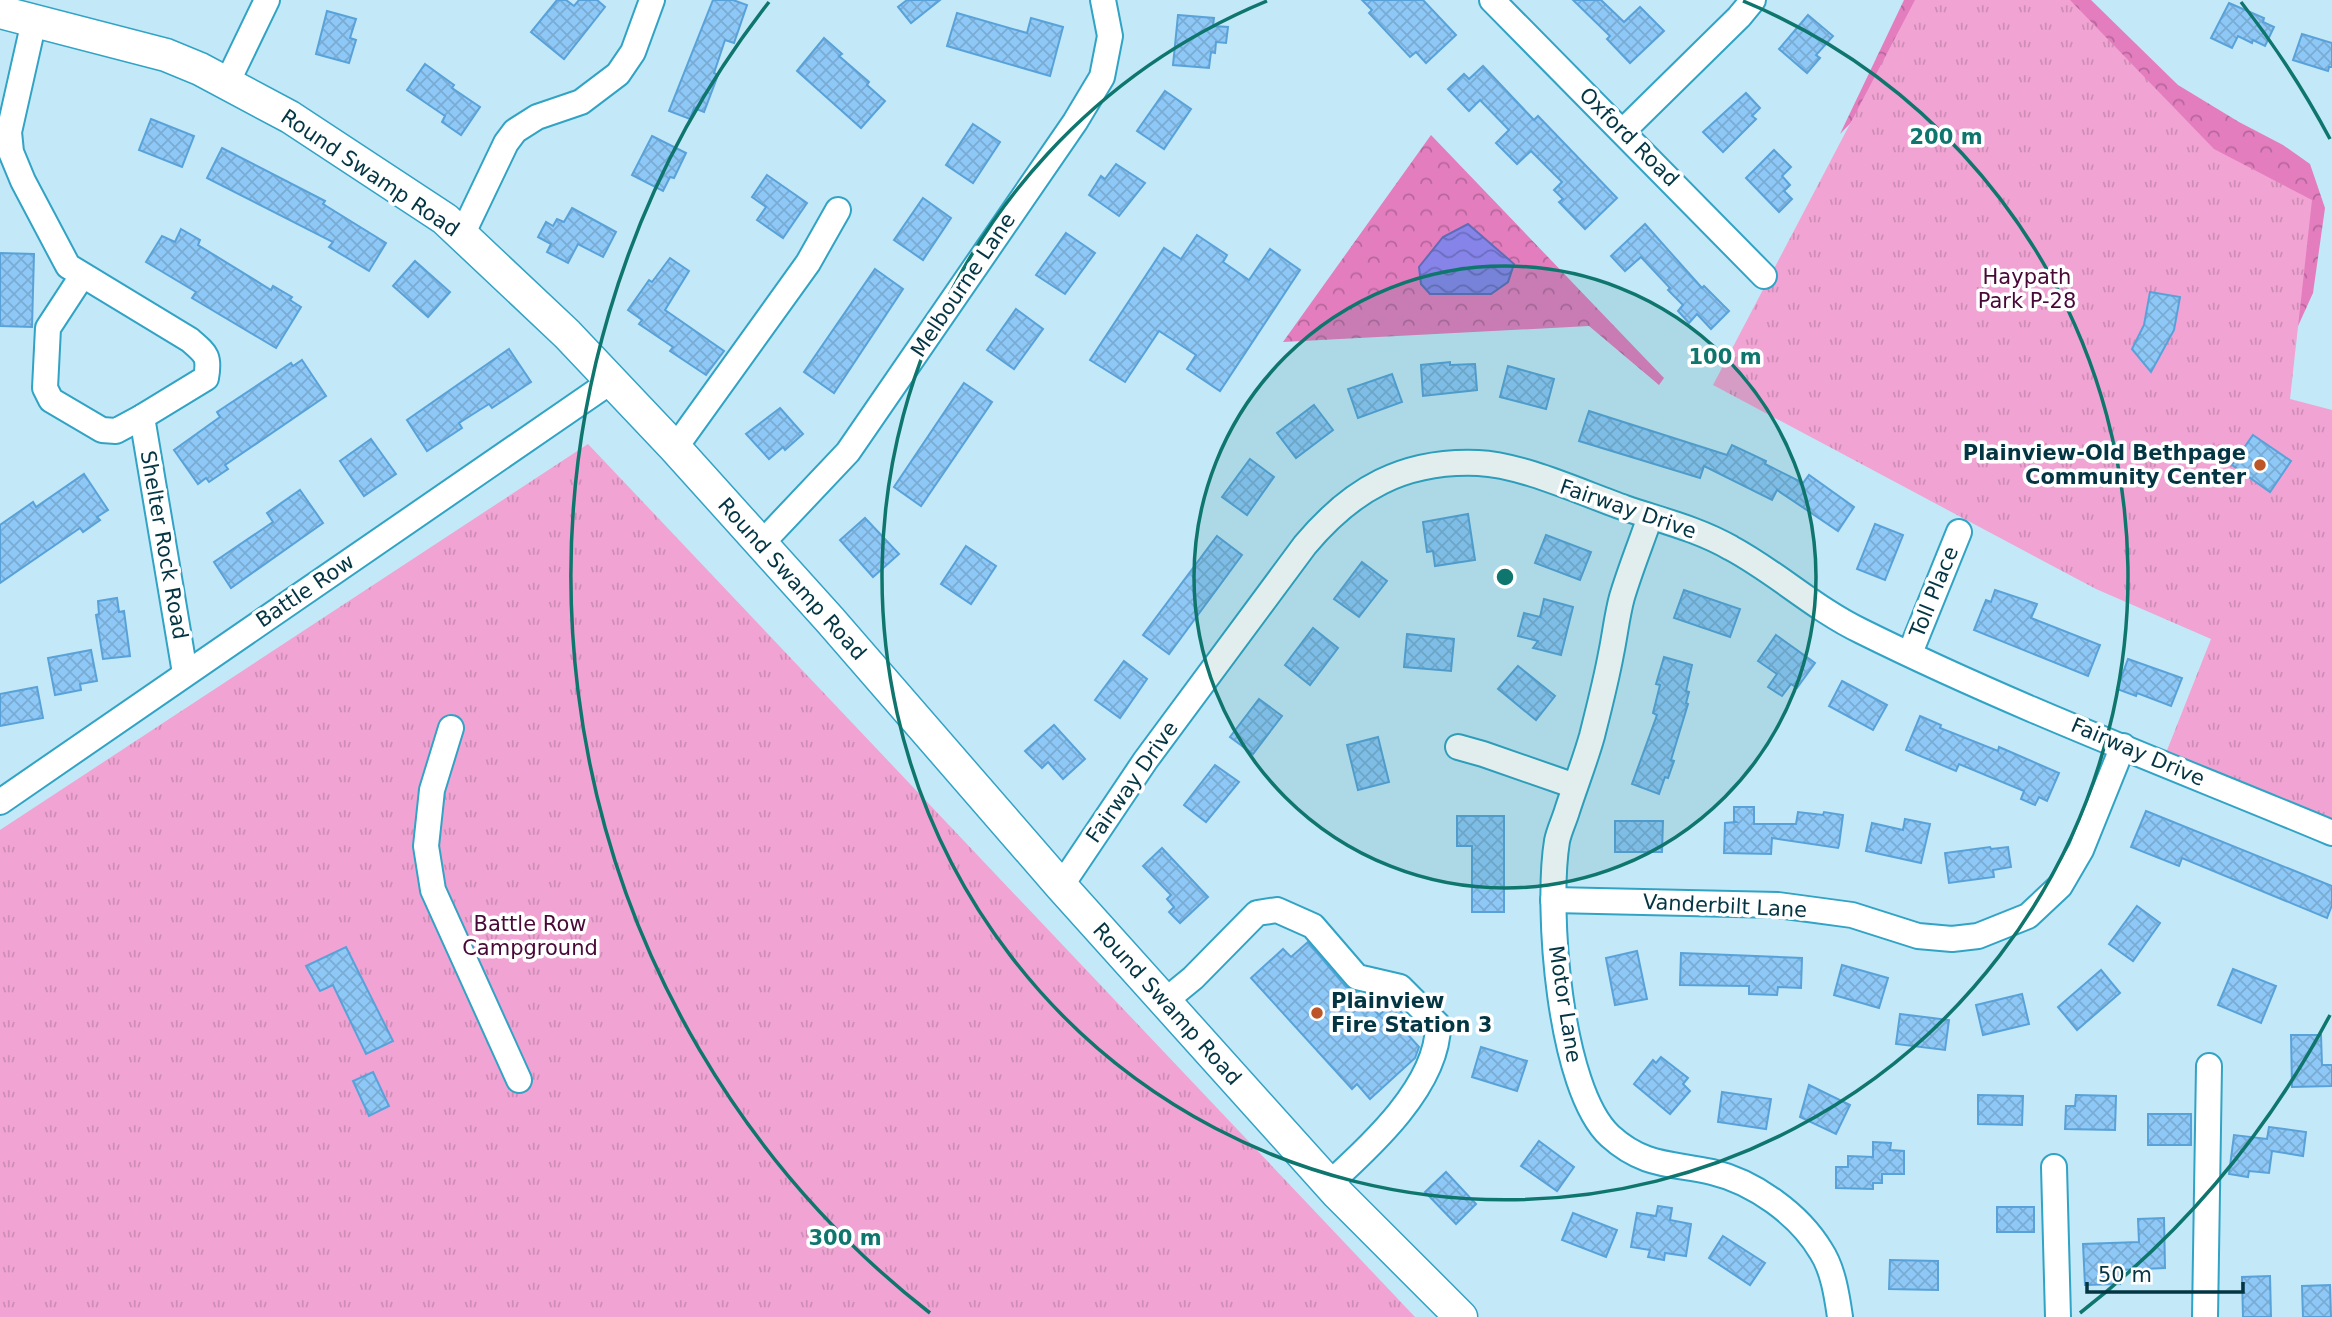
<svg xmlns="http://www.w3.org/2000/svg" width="2332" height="1317" viewBox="0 0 2332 1317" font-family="'DejaVu Sans',sans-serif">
<defs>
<pattern id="forest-crowns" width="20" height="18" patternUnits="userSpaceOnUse" patternTransform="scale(1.75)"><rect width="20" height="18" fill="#e37dbe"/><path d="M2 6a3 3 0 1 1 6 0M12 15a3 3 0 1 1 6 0" fill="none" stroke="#b6679c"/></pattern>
<pattern id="park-tufts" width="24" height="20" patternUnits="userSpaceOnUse" patternTransform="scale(1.75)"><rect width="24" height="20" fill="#f1a3d3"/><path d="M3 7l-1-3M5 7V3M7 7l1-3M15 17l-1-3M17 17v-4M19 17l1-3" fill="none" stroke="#cd8db6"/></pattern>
<pattern id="water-waves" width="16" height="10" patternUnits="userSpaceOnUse" patternTransform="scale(1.75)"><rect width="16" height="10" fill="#8684e9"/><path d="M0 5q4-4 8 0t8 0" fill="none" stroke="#6b6dbe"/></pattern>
<pattern id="building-cross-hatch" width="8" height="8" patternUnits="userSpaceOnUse" patternTransform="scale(1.75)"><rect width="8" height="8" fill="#8ec8f6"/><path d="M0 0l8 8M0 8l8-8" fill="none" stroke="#79acd4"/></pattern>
</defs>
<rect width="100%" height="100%" fill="#c3e8f7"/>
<g fill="url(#forest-crowns)">
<path d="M 1904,0 L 1957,0 L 1877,96 L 1840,134 Z"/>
<path d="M 2004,0 L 2091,0 L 2178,85 L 2239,122 L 2283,145 L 2310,164 L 2325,208 L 2313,293 L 2284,357 L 2285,403 L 2332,490 Z"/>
<path d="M 1431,135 L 1664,378 L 1659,385 L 1589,326 L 1283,342 Z"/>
</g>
<g fill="url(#park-tufts)">
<path d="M 1915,0 L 2070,0 L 2214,149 L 2312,200 L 2290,399 L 2332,410 L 2332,824 L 2166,753 L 2211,639 L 2096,589 L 1713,385 Z"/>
<path d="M 588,444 L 1415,1317 L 0,1317 L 0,830 Z"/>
</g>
<path fill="url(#water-waves)" stroke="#5f6cb7" stroke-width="2" d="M 1468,224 L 1514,264 L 1508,282 L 1491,294 L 1430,294 L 1421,284 L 1419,267 L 1443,237 Z"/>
<g fill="url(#building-cross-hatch)" stroke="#58a2d9" stroke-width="2">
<path d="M 557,0 L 566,0 L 574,6 L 579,0 L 597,0 L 605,7 L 564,59 L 531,32 Z"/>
<path d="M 713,0 L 733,0 L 747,5 L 734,43 L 725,40 L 714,73 L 718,75 L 704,112 L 694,108 L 690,119 L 669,111 Z"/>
<path d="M 907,0 L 940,0 L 911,23 L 898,7 Z"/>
<path d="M 1362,0 L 1423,0 L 1456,35 L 1426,63 L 1416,52 L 1410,57 L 1369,13 L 1372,10 Z"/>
<path d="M 1573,0 L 1601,0 L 1624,22 L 1640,7 L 1664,31 L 1630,63 L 1607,39 L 1610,36 Z"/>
<path d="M 2229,3 L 2264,18 L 2263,22 L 2274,27 L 2265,46 L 2253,40 L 2252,43 L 2238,36 L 2232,48 L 2211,38 Z"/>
<path d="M 327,11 L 356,19 L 350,38 L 356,40 L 349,63 L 316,54 Z"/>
<path d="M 957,13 L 1027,33 L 1031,18 L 1063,27 L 1050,76 L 947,46 Z"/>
<path d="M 1178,15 L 1214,18 L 1213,26 L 1228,27 L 1226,43 L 1216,42 L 1215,53 L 1211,52 L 1209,68 L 1173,65 Z"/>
<path d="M 1808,15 L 1833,36 L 1816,55 L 1820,58 L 1807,73 L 1779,49 Z"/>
<path d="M 2302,34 L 2332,43 L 2332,67 L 2329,67 L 2328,71 L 2293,60 Z"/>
<path d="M 824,38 L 842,54 L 839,56 L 869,82 L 867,85 L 885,101 L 861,128 L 797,71 Z"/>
<path d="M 425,64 L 454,85 L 452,88 L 480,107 L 461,135 L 442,122 L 445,116 L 407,90 Z"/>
<path d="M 1483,66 L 1534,120 L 1538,116 L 1617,198 L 1585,229 L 1559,202 L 1563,199 L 1554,190 L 1562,182 L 1531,151 L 1517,164 L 1496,143 L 1509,130 L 1480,100 L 1469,111 L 1448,89 L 1464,74 L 1469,79 Z"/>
<path d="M 1165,91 L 1191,109 L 1164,149 L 1137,131 Z"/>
<path d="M 1746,93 L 1760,108 L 1752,116 L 1756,119 L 1723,152 L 1703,132 Z"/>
<path d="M 151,119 L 194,136 L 182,167 L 139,150 Z"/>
<path d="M 973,124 L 1000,142 L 973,183 L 946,165 Z"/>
<path d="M 652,136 L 686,153 L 674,178 L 670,177 L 663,191 L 632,175 Z"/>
<path d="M 222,148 L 325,201 L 323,204 L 386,243 L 369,271 L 329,247 L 333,242 L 207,178 Z"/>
<path d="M 1774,150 L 1791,167 L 1782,176 L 1790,185 L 1784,191 L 1792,199 L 1779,212 L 1746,178 Z"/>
<path d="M 1116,164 L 1145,183 L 1119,216 L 1089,195 L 1101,176 L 1105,179 Z"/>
<path d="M 767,175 L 807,203 L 783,238 L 757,220 L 766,207 L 752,197 Z"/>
<path d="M 923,198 L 951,218 L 923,260 L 894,240 Z"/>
<path d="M 572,208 L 616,232 L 603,257 L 578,244 L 568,263 L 547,252 L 551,244 L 538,237 L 546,222 L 553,226 L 557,219 L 564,222 Z"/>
<path d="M 1645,224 L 1702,288 L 1704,286 L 1729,311 L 1711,329 L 1697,314 L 1689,323 L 1678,311 L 1683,305 L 1668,290 L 1670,288 L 1641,257 L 1625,271 L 1611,256 Z"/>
<path d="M 181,229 L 200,240 L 198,245 L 271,290 L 273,286 L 292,297 L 290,300 L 301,307 L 276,348 L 192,298 L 196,292 L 146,262 L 162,236 L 175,242 Z"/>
<path d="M 1066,233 L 1095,253 L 1065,294 L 1036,275 Z"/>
<path d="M 1197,235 L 1227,255 L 1223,262 L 1249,280 L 1270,249 L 1300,270 L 1220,391 L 1187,369 L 1196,355 L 1159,331 L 1125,382 L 1090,360 L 1164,248 L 1181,259 Z"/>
<path d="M 0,253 L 34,254 L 32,327 L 0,326 Z"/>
<path d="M 670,258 L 689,271 L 665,310 L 724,351 L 706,375 L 670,351 L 673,347 L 639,324 L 642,320 L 628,310 L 649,280 L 652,282 Z"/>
<path d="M 415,261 L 450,292 L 428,317 L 393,286 Z"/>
<path d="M 875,269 L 903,289 L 834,393 L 804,372 Z"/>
<path d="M 2150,292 L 2180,297 L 2174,330 L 2151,372 L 2132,349 L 2144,325 Z"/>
<path d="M 1016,309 L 1043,329 L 1014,369 L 987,350 Z"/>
<path d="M 509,349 L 531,382 L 492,408 L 489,404 L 459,423 L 462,428 L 427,451 L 407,420 Z"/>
<path d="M 302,360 L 326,396 L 225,465 L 228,469 L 209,482 L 206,478 L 198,484 L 174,450 L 220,417 L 217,412 L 291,363 L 293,366 Z"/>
<path d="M 1450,362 L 1450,365 L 1475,364 L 1477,390 L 1423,396 L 1421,365 Z"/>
<path d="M 1508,366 L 1554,379 L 1546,409 L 1500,397 Z"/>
<path d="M 1392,374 L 1402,402 L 1358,418 L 1348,389 Z"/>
<path d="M 964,383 L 992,402 L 921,506 L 894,487 Z"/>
<path d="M 1314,405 L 1333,430 L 1296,458 L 1277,433 Z"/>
<path d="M 780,408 L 803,434 L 785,450 L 783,447 L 769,459 L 746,434 Z"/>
<path d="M 1589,411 L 1727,455 L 1732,445 L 1766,461 L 1765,464 L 1803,483 L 1809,475 L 1854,507 L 1838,531 L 1777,490 L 1772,500 L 1704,466 L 1700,478 L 1579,441 Z"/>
<path d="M 2253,435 L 2291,461 L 2270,492 L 2232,465 Z"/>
<path d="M 371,439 L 396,474 L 364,496 L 340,461 Z"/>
<path d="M 1250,459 L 1274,477 L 1247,515 L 1222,497 Z"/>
<path d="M 84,474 L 108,510 L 97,517 L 100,520 L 83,532 L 80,528 L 0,583 L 0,525 L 33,502 L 36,507 Z"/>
<path d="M 300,490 L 323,523 L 231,588 L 214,562 L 273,522 L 267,513 Z"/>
<path d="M 1468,514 L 1475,560 L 1435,566 L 1433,551 L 1427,552 L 1423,522 Z"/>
<path d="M 865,518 L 899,554 L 873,577 L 840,540 Z"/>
<path d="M 1875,524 L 1903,535 L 1885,580 L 1857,569 Z"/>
<path d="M 1546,535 L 1591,552 L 1580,580 L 1535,563 Z"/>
<path d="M 1217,536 L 1242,555 L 1169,654 L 1143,635 Z"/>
<path d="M 966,546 L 996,566 L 971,604 L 941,584 Z"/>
<path d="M 1362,562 L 1387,581 L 1359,617 L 1334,599 Z"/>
<path d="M 1684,590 L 1740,609 L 1730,637 L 1674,618 Z"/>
<path d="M 1995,590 L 2037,604 L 2031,618 L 2100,645 L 2088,676 L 1974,630 L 1986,600 L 1991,602 Z"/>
<path d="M 117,598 L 119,612 L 124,611 L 130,656 L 103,659 L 96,615 L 99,614 L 98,601 Z"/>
<path d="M 1544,599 L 1573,607 L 1561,655 L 1533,648 L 1538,641 L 1518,636 L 1524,613 L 1540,617 Z"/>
<path d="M 1313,628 L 1338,648 L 1310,685 L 1285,665 Z"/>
<path d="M 1407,634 L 1454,639 L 1451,671 L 1404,667 Z"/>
<path d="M 1776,635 L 1815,663 L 1797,688 L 1791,684 L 1782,696 L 1768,687 L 1777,674 L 1758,661 Z"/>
<path d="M 91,650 L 97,681 L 80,684 L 81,690 L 55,695 L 48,658 Z"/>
<path d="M 1664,657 L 1692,665 L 1686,691 L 1689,692 L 1686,703 L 1688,704 L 1671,760 L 1674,761 L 1668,778 L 1665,777 L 1659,794 L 1632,784 L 1657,715 L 1653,713 L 1660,685 L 1656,684 Z"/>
<path d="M 2128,659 L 2182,678 L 2171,706 L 2137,693 L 2136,696 L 2117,689 Z"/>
<path d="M 1124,661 L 1147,679 L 1120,718 L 1095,700 Z"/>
<path d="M 1518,666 L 1555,696 L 1536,720 L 1498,689 Z"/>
<path d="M 1842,681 L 1887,705 L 1873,730 L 1829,706 Z"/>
<path d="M 37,687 L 43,718 L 0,726 L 0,694 Z"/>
<path d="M 1259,699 L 1282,716 L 1253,754 L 1230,737 Z"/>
<path d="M 1920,716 L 1941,725 L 1940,728 L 1998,751 L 1999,747 L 2059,773 L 2047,801 L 2039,797 L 2035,805 L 2021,799 L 2024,791 L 1959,764 L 1956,771 L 1906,750 Z"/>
<path d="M 1054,725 L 1085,759 L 1063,779 L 1048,762 L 1042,768 L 1025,751 Z"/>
<path d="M 1378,737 L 1389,782 L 1358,790 L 1347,745 Z"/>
<path d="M 1215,765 L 1239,782 L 1206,822 L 1184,805 Z"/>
<path d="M 1734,807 L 1754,807 L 1754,824 L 1796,824 L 1798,812 L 1823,815 L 1824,812 L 1843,815 L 1839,845 L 1838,848 L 1772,838 L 1771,854 L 1724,853 L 1725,823 L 1736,822 L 1734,821 Z"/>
<path d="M 2146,811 L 2332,886 L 2332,905 L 2327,918 L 2182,858 L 2179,866 L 2131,847 Z"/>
<path d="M 1457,816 L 1504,816 L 1504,912 L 1472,912 L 1472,846 L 1457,846 Z"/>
<path d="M 1905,819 L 1930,824 L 1921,863 L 1866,851 L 1872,823 L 1903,830 Z"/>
<path d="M 1615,821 L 1663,821 L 1662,852 L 1615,852 Z"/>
<path d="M 1990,847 L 1991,849 L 2008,847 L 2011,867 L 1993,870 L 1994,877 L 1949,883 L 1945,853 Z"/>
<path d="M 1162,848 L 1208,897 L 1180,923 L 1169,912 L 1174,907 L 1167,899 L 1171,895 L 1143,866 Z"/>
<path d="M 2137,906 L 2160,923 L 2133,961 L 2109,944 Z"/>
<path d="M 1308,942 L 1346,987 L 1359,993 L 1379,1015 L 1393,1003 L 1408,1020 L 1401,1027 L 1419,1047 L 1415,1058 L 1370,1099 L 1357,1084 L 1352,1089 L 1251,978 L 1283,949 L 1291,957 Z"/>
<path d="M 346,947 L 393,1041 L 366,1054 L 333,985 L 320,991 L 306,966 Z"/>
<path d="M 1637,951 L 1647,999 L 1615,1005 L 1606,958 Z"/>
<path d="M 1681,953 L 1802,958 L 1801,988 L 1778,987 L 1777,995 L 1749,994 L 1749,986 L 1680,985 Z"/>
<path d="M 1842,965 L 1888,978 L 1879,1008 L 1834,995 Z"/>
<path d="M 2233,969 L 2276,986 L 2261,1023 L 2218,1005 Z"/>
<path d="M 2101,970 L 2120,993 L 2077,1030 L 2058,1007 Z"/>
<path d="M 2022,994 L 2029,1024 L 1983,1035 L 1976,1005 Z"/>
<path d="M 1900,1014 L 1949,1020 L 1945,1050 L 1896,1044 Z"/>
<path d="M 2291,1035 L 2321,1035 L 2322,1065 L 2332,1065 L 2332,1086 L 2292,1087 Z"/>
<path d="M 1481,1047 L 1527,1061 L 1517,1091 L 1472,1077 Z"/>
<path d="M 1661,1057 L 1688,1078 L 1683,1084 L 1690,1091 L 1670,1114 L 1634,1084 L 1653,1060 L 1656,1063 Z"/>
<path d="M 373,1072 L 389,1106 L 369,1116 L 353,1081 Z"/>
<path d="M 1809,1085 L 1850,1105 L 1836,1134 L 1800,1117 Z"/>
<path d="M 1722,1092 L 1771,1099 L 1766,1129 L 1718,1122 Z"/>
<path d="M 1978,1095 L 2023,1096 L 2022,1125 L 1978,1124 Z"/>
<path d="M 2076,1095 L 2116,1096 L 2115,1130 L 2065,1129 L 2066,1106 L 2075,1106 Z"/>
<rect x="2148" y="1114" width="43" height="31"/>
<path d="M 2269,1127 L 2306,1132 L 2303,1156 L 2272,1151 L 2269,1173 L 2249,1171 L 2248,1177 L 2229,1174 L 2234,1135 L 2267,1139 Z"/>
<path d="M 1539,1141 L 1574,1167 L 1557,1191 L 1521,1166 Z"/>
<path d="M 1873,1142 L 1891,1143 L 1890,1150 L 1904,1151 L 1904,1174 L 1882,1174 L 1882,1183 L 1873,1183 L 1873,1189 L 1836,1188 L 1836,1167 L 1848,1167 L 1848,1156 L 1873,1157 Z"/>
<path d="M 1446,1172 L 1476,1204 L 1456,1224 L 1425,1192 Z"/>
<path d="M 1658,1206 L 1672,1208 L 1670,1220 L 1691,1224 L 1686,1256 L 1665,1253 L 1664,1260 L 1648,1257 L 1650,1250 L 1631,1247 L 1637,1213 L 1656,1216 Z"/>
<rect x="1997" y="1207" width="37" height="25"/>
<path d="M 1573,1213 L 1617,1230 L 1606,1257 L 1562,1240 Z"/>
<path d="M 2164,1218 L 2165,1268 L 2119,1270 L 2120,1284 L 2085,1285 L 2083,1244 L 2139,1242 L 2138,1219 Z"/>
<path d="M 1723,1236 L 1765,1263 L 1750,1285 L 1709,1258 Z"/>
<path d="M 1890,1260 L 1938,1261 L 1938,1290 L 1889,1289 Z"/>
<path d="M 2270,1276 L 2271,1317 L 2243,1317 L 2242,1277 Z"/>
<path d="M 2330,1285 L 2331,1317 L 2303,1317 L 2302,1286 Z"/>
</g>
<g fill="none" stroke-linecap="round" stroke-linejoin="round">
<g stroke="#31a3c5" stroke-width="28">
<g id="minor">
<path d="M 1492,0 L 1764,276"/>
<path d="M 34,21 L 9,132 L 11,152 L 23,181 L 68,266 L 190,340 C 206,354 210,356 206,378 L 142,417 L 116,431 L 102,430 L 51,400 L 45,388 L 48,328 L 82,276"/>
<path d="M 227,83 L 267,0"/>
<path d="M 1623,131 L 1739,17 L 1753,0"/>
<path d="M 462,235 L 506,143 L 515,131 L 537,117 L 581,102 L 618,74 L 633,52 L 652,0"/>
<path d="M 142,417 L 185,673"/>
<path d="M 675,448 L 808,263 L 838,210"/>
<path d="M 1650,517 C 1641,543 1630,570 1622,597 C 1617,615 1615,635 1611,654 C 1606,681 1599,708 1592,736 C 1585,761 1575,786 1567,811 C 1564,821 1559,831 1557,841 C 1546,908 1559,1089 1610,1136 C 1644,1167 1672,1163 1712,1172 C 1754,1182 1799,1214 1821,1251 C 1833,1269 1837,1296 1840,1317"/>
<path d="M 761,544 L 848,452 L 1075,122 L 1102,77 L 1110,36 L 1103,0"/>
<path d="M 1910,653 L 1959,532"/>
<path d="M 451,728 L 432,790 L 426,846 L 433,890 L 519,1080"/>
<path d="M 1458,747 L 1483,754 L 1575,786"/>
<path d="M 0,802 L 610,382"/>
<path d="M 1061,886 L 1145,761 L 1305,545 C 1352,489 1403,460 1478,463 C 1523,465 1582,493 1625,508 C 1660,520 1698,529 1731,548 C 1776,572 1815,609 1861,631 C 2014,707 2174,767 2332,833"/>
<path d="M 1553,900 L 1778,905 L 1852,915 L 1918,936 L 1952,939 L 1978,936 L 2028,916 L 2060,886 L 2081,850 L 2123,746"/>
<path d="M 1165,1001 L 1193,978 L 1257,913 L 1277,910 L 1313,926 L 1357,977 L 1400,987 L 1438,1025 C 1438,1085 1371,1146 1329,1184"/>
<path d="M 2054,1167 L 2058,1317"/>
<path d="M 2205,1317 L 2209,1066"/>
</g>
</g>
<g stroke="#31a3c5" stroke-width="35">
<path id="major" d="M 0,12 L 166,55 L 200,69 L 290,117 L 445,219 L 567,334 L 675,448 L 830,620 L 1061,886 L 1338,1194 L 1461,1317"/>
</g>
<use href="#minor" stroke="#fff" stroke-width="24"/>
<use href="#major" stroke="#fff" stroke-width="32"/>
</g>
<circle cx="1505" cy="577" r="311" fill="#0f766e" fill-opacity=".12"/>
<g fill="none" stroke="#0f766e" stroke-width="3.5">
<circle cx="1505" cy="577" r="311"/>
<path d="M1743 1A623 623 0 1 1 1267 1"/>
<path d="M2330 1015A934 934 0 0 1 2080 1313M930 1313A934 934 0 0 1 769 2M2241 2A934 934 0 0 1 2330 139"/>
</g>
<g fill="#bc5628" stroke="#fff" stroke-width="2.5">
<circle cx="2260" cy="465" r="7"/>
<circle cx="1317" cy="1013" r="7"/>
</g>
<g text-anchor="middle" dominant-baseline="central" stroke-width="7" stroke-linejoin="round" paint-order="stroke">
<g font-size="21" fill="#033543" stroke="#fff">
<text transform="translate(1629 137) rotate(45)">Oxford Road</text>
<text transform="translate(370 173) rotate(34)">Round Swamp Road</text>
<text transform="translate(963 285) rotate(-56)">Melbourne Lane</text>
<text transform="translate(1628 509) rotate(19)">Fairway Drive</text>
<text transform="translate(164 545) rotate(80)">Shelter Rock Road</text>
<text transform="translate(792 579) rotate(48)">Round Swamp Road</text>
<text transform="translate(305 591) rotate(-34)">Battle Row</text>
<text transform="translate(1934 592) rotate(-68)">Toll Place</text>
<text transform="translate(2138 752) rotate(23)">Fairway Drive</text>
<text transform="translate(1132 782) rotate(-55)">Fairway Drive</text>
<text transform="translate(1725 906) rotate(3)">Vanderbilt Lane</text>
<text transform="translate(1167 1004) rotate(48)">Round Swamp Road</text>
<text transform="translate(1565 1004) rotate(81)">Motor Lane</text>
</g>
<g font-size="21" fill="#490937" stroke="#fff">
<text x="2027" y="277">Haypath<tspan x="2027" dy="24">Park P-28</tspan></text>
<text x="530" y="924">Battle Row<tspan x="530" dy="24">Campground</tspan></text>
</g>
<g font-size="21" font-weight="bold" fill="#033543" stroke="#fff" text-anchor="end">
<text x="2246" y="453">Plainview-Old Bethpage<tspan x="2246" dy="24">Community Center</tspan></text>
<text x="1331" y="1001" text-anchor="start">Plainview<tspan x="1331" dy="24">Fire Station 3</tspan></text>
</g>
</g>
<circle cx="1505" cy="577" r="10" fill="#0f766e" stroke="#fff" stroke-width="3.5"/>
<g font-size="21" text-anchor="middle" font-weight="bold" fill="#0f766e" stroke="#fff" stroke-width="7" stroke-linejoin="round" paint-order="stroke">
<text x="1946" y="144">200 m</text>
<text x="1725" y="364">100 m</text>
<text x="845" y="1245">300 m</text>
</g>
<path d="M2087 1282v10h156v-10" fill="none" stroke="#033543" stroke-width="3.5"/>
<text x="2098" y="1282" font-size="21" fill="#033543" stroke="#ffffff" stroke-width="5" paint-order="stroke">50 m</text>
</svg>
